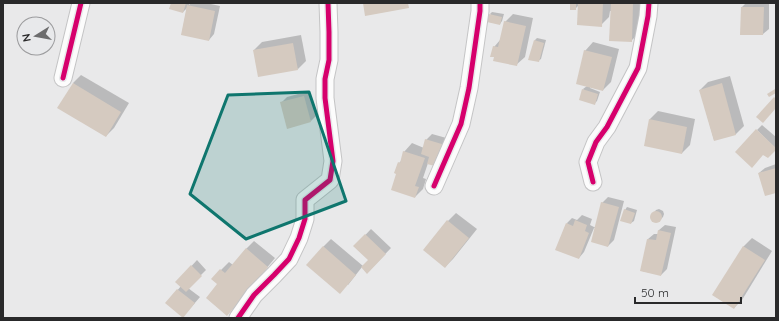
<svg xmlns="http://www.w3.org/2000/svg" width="779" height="321" viewBox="0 0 779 321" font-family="Quicksand,sans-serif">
<rect width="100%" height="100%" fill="#e9e9ea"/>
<g fill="#0003">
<path d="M 172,3 L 189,3 L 189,5 L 191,3 L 206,3 L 220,6 L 214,34 L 209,40 L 188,7 L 183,12 Z"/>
<path d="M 571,3 L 641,3 L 639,33 L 631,41 L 612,11 L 610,11 L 609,17 L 601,25 L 579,5 L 575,9 Z"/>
<path d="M 746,3 L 769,3 L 769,29 L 763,34 L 742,7 Z"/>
<path d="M 492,12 L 504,14 L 502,21 L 500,24 L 490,14 Z"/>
<path d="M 513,14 L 533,18 L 525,57 L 516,65 L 494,47 L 501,39 L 505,22 Z"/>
<path d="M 301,35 L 306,61 L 298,69 L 254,50 L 262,42 Z"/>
<path d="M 537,38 L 546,40 L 541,59 L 538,61 L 535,40 Z"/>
<path d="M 593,42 L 619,49 L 611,82 L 603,90 L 590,87 L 590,88 L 600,92 L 597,101 L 594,104 L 583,89 L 587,86 L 585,51 Z"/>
<path d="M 81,75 L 129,103 L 114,128 L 106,136 L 73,83 Z"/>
<path d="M 730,76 L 744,126 L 736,134 L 714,140 L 700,90 L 708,82 Z"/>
<path d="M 309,91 L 316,116 L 311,121 L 281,103 L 287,97 Z"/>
<path d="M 658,111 L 695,119 L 690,145 L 682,153 L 645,145 L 650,119 Z"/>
<path d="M 762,125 L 776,137 L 776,149 L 757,130 Z"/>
<path d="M 432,134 L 450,139 L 428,163 L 423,178 L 426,179 L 423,189 L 415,197 L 397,174 L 399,163 L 402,160 L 404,152 L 412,143 L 424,148 L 426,140 Z"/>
<path d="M 776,164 L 776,192 L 759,173 L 765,168 Z"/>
<path d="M 608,197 L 624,201 L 614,240 L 608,246 L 595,228 L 594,228 L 584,252 L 579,258 L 567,223 L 572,218 L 577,220 L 582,215 L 592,219 L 590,225 L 596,228 L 602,203 Z"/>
<path d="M 627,207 L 637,210 L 634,221 L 631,223 L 625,210 Z"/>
<path d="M 659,209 L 663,211 L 664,214 L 663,217 L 660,220 L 656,222 L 653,221 L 651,216 L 656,210 Z"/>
<path d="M 456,213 L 477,229 L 453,259 L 445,267 L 425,250 L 448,221 Z"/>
<path d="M 665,225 L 676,227 L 667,269 L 661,275 L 642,271 L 648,239 L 654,234 L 658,234 L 659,230 Z"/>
<path d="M 371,229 L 391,248 L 367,273 L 362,267 L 348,285 L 323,247 L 331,239 L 363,266 L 369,260 L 355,246 Z"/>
<path d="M 752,238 L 772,251 L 742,300 L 734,308 L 713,295 L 744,246 Z"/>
<path d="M 254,241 L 275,258 L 235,306 L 218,284 L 221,270 L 229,262 L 233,265 L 246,249 Z"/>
<path d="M 197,260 L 206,270 L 188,288 L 200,297 L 188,311 L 167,303 L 181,286 L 177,282 Z"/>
</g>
<g fill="#d5cac0">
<path d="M 171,3 L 186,3 L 183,13 L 169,9 Z"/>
<path d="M 363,3 L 408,3 L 409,8 L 365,16 Z"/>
<rect x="570" y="3" width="6" height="7"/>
<path d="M 578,3 L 603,3 L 602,27 L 577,25 Z"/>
<path d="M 611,3 L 633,3 L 632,42 L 609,41 Z"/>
<path d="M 187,5 L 215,11 L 209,41 L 181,35 Z"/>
<path d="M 741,7 L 764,7 L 763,35 L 740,35 Z"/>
<path d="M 489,14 L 502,17 L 500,25 L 487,22 Z"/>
<path d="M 504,21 L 526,26 L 517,66 L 493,61 L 494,57 L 490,57 L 493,46 L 498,47 Z"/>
<path d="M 534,40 L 544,43 L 539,62 L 528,60 Z"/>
<path d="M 293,43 L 298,70 L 258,77 L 253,50 Z"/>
<path d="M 584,50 L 612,57 L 603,91 L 576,84 Z"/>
<path d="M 73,83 L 121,112 L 106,137 L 57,108 Z"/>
<path d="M 722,83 L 736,135 L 714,141 L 699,90 Z"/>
<path d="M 582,89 L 598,94 L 595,105 L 579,100 Z"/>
<path d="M 775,89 L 776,93 L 769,97 L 767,94 Z"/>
<path d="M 304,96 L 311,122 L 287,129 L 280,102 Z"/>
<path d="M 774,97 L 776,99 L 776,108 L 763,123 L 756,117 Z"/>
<path d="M 649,119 L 687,127 L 682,154 L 644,146 Z"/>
<path d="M 756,129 L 776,148 L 776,150 L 768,158 L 763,155 L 752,168 L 735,152 Z"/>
<path d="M 425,139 L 445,145 L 439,167 L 427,164 L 429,157 L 421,154 Z"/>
<path d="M 403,151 L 425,158 L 415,186 L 419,187 L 415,198 L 391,190 L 396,174 L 394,173 L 398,162 L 400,163 Z"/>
<path d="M 776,168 L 776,193 L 765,196 L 758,173 Z"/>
<path d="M 601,202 L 619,207 L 608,247 L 591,242 Z"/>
<path d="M 624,209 L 635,213 L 631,224 L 620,221 Z"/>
<circle cx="656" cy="217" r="6"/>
<path d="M 447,220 L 469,238 L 445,268 L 423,250 Z"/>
<path d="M 575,220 L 587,225 L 585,231 L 589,233 L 579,259 L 555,250 L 566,223 L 573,226 Z"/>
<path d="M 658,230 L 671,233 L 661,276 L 640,271 L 647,239 L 656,240 Z"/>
<path d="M 365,234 L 386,254 L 367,274 L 361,267 L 368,260 L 353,246 Z"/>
<path d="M 323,246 L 356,275 L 340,294 L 306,265 Z"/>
<path d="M 743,246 L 765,260 L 734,309 L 712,295 Z"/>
<path d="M 246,248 L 268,267 L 227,316 L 206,298 L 217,284 L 211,279 L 220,269 L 225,273 Z"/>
<path d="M 191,265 L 202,276 L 186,292 L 175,282 Z"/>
<path d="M 177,289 L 195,303 L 183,318 L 165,303 Z"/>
</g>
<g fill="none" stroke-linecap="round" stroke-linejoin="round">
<g stroke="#c4c4c5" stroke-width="19">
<g id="minor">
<path d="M 63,78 L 81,3"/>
<path d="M 593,182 L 588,162 L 596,142 L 607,127 L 638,68 L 648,16 L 649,3"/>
<path d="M 434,186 L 461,124 L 469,88 L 480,11 L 480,3"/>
<path d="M 238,318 L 254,295 L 274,275 L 289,259 L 299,238 L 305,219 L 305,200 L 330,180 L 333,161 L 325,98 L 325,79 L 329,60 L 329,32 L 328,3"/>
</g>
</g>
<use href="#minor" stroke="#fcfcfc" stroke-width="17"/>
<g stroke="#e8e9eb" stroke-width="8">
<g id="cycleway">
<path d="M 63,78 L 81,3"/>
<path d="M 593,182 L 588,162 L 596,142 L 607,127 L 638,68 L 648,16 L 649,3"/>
<path d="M 434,186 L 461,124 L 469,88 L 480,11 L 480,3"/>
<path d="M 238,318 L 254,295 L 274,275 L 289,259 L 299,238 L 305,219 L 305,200 L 330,180 L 333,161 L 325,98 L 325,79 L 329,60 L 329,32 L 328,3"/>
</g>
</g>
<use href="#cycleway" stroke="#d6006c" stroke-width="5"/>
</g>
<path fill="#0f766e" fill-opacity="0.2" stroke="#0f766e" stroke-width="3" stroke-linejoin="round" d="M 309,92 L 346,201 L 246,239 L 190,194 L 228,95 Z"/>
<rect width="779" height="321" fill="none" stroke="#29292a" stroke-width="8"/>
<g transform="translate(36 36) rotate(259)"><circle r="19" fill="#e8e9eb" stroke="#9c9c9e"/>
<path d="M0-3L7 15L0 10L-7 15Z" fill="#6c6c6d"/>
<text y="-6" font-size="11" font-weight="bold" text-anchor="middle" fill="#29292a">N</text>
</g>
<path d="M635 297v6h106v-6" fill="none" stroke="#29292a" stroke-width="2"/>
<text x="641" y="297" font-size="12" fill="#29292a" stroke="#e8e9eb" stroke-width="3" paint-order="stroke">50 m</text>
</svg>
